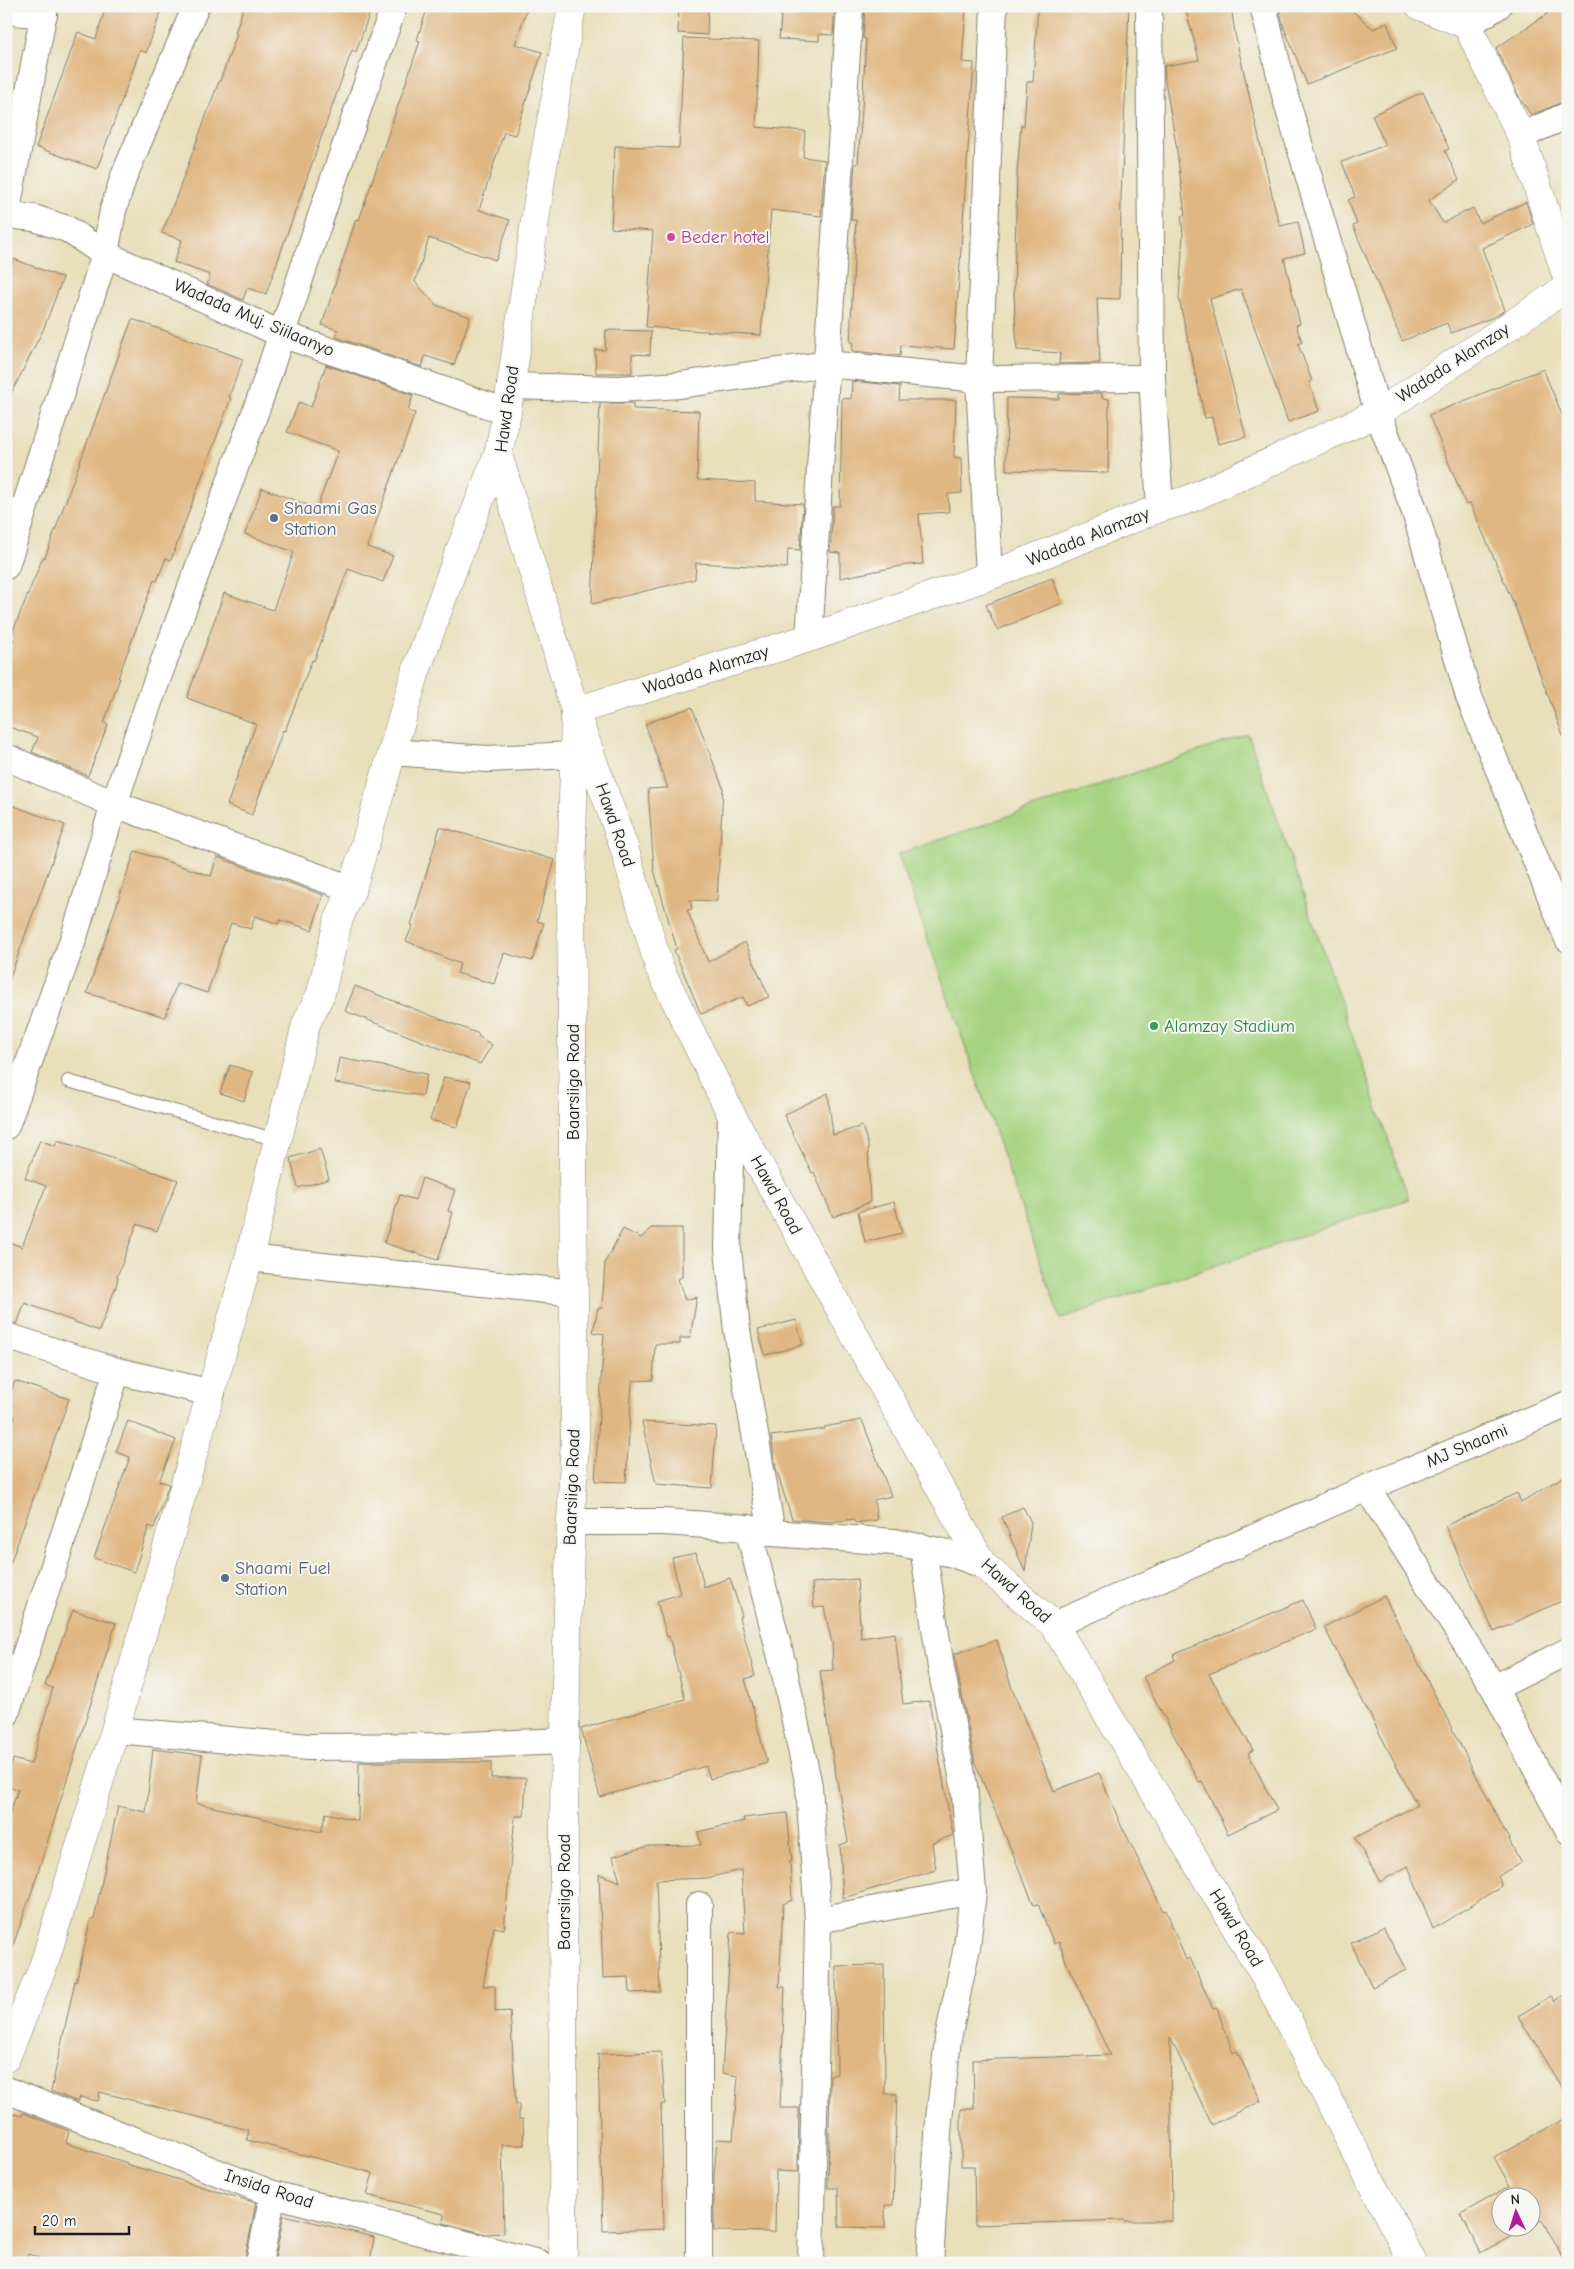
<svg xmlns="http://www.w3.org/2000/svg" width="1574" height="2269" viewBox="0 0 1574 2269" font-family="'Comic Neue',sans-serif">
<rect width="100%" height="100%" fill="#f6f6f2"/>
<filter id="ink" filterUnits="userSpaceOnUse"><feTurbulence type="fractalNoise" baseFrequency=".02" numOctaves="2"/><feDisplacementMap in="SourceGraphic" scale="10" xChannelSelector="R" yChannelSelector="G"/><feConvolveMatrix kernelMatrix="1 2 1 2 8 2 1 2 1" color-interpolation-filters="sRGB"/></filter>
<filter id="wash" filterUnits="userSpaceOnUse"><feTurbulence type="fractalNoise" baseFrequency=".0096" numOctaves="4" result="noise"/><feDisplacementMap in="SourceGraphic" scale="20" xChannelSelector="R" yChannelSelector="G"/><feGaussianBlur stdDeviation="1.12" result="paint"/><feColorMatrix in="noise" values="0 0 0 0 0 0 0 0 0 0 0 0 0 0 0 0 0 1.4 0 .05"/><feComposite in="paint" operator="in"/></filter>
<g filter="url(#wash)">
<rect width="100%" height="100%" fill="#e9dfbb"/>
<path fill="#a6d380" stroke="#61784e" d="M 1248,734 L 1409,1199 L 1060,1319 L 898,854 Z"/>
<g id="blocks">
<g fill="#e0b783">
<path d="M 106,6 L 163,6 L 146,53 L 140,50 L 97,169 L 36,147 L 78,32 L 96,39 Z"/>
<path d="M 244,6 L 372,6 L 356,52 L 352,50 L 266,294 L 247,288 L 243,300 L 207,284 L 210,275 L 174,262 L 182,240 L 162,233 L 177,195 L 219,81 L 220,81 L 237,34 L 235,33 Z"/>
<path d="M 428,6 L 528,6 L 515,44 L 542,52 L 515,135 L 504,132 L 479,210 L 510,220 L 496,260 L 429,238 L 415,282 L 436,305 L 470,317 L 454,365 L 425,356 L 422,367 L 336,337 L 338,330 L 322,325 L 356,219 L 359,220 L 420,41 L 417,40 Z"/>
<path d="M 679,6 L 708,6 L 707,35 L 678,33 Z"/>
<path d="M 782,6 L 835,6 L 833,35 L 819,34 L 819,41 L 779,39 Z"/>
<path d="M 865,6 L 966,6 L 962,62 L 974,63 L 954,349 L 901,345 L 900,356 L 852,351 L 853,342 L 850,342 L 856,220 L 851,220 L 855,164 L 858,164 L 862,109 L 866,39 L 863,38 Z"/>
<path d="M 1038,6 L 1129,6 L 1121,197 L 1120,299 L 1097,298 L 1100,363 L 1059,364 L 1060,353 L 1017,350 L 1014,294 L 1017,174 L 1021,125 L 1024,126 L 1027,82 L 1033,82 Z"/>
<path d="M 1185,6 L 1231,6 L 1235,34 L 1276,212 L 1280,226 L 1298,222 L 1305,253 L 1284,258 L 1300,324 L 1296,325 L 1302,342 L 1298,344 L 1312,381 L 1309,382 L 1319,411 L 1288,422 L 1241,289 L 1210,299 L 1246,437 L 1218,444 L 1212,417 L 1205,418 L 1179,299 L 1183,234 L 1181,216 L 1185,215 L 1176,144 L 1165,81 L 1164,66 L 1199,60 Z"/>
<path d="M 1279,6 L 1347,6 L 1373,29 L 1387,23 L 1397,48 L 1307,84 L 1283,25 Z"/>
<path d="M 1559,6 L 1568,6 L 1568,100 L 1531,115 L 1520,99 L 1496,48 Z"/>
<path d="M 684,38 L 759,41 L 756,127 L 805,131 L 803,157 L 825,160 L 821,216 L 771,210 L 761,335 L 646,327 L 653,231 L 611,228 L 615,146 L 679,148 Z"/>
<path d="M 1423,92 L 1449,149 L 1445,151 L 1459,180 L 1429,200 L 1443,223 L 1473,208 L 1480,223 L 1526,202 L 1533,224 L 1482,248 L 1505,310 L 1494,317 L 1451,333 L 1447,323 L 1402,341 L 1353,226 L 1357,224 L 1348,200 L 1355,197 L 1342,162 L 1385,145 L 1372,115 Z"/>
<path d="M 14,259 L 63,278 L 43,330 L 6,404 L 6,277 Z"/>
<path d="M 132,319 L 243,359 L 229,397 L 231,398 L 171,560 L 166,558 L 157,581 L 154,580 L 118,678 L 120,678 L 104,723 L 108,724 L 88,776 L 32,752 L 38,737 L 6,726 L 6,659 L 14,639 L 10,638 L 43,557 L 45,558 Z"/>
<path d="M 606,330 L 651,331 L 650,355 L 632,354 L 632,373 L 596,373 L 595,350 L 605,350 Z"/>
<path d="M 326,365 L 413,395 L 408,411 L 415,413 L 367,547 L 393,556 L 383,582 L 348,569 L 314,661 L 312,660 L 285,731 L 283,730 L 252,815 L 227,805 L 256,724 L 187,698 L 224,593 L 273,610 L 294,552 L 245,534 L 262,488 L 316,508 L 318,505 L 338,451 L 287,432 L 299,402 L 311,407 Z"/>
<path d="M 1543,369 L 1568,429 L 1566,744 L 1516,609 L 1470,503 L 1466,505 L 1429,415 Z"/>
<path d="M 852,381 L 900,386 L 899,400 L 956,400 L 954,457 L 961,458 L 962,493 L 948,494 L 949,512 L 919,514 L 923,564 L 906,565 L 840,578 L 840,553 L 830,552 L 833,506 L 840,506 L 842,398 L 851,399 Z"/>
<path d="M 1102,393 L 1102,398 L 1109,399 L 1108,473 L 1006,470 L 1007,398 L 1059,399 L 1059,394 Z"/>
<path d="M 600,403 L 633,403 L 633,409 L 699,411 L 697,480 L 755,483 L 755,501 L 803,504 L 800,550 L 788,549 L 787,568 L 696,563 L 695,579 L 592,604 Z"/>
<path d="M 1052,578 L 1062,603 L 997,630 L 986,605 Z"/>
<path d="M 692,707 L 723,788 L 717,901 L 690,900 L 692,909 L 687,910 L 708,962 L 745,942 L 769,997 L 747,1006 L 743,997 L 701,1014 L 674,950 L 677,949 L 654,870 L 648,789 L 668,788 L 645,724 Z"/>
<path d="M 6,803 L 65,825 L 9,980 L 6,980 Z"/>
<path d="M 440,827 L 555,860 L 537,921 L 544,923 L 532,961 L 504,953 L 494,984 L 457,973 L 460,964 L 406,941 L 413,925 L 411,925 Z"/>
<path d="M 135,851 L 211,876 L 217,857 L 323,895 L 312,930 L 280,920 L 279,924 L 255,916 L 251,929 L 231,923 L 207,993 L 177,983 L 165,1017 L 87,993 Z"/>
<path d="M 355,986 L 479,1034 L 478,1036 L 492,1045 L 480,1064 L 345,1011 Z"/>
<path d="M 339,1058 L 427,1074 L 423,1096 L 335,1083 Z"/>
<path d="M 230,1065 L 253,1072 L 244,1101 L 220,1093 Z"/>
<path d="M 444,1077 L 471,1082 L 457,1127 L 430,1120 Z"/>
<path d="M 828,1093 L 833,1135 L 862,1126 L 868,1145 L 870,1202 L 833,1217 L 814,1172 L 812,1173 L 784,1115 Z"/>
<path d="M 40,1140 L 55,1146 L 57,1140 L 178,1180 L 157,1231 L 137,1224 L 117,1277 L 118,1278 L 116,1286 L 99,1331 L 25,1303 L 17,1324 L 6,1321 L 6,1241 L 22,1247 L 46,1186 L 25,1178 Z"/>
<path d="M 320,1149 L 329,1179 L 298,1188 L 290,1158 Z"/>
<path d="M 422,1178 L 455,1190 L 448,1211 L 453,1213 L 438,1260 L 384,1243 L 400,1195 L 415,1200 Z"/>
<path d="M 894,1202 L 902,1233 L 865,1242 L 858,1212 Z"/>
<path d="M 651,1228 L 682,1228 L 682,1277 L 678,1279 L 685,1300 L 697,1297 L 690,1338 L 680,1338 L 680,1344 L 655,1344 L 653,1380 L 632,1381 L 626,1482 L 595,1481 L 604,1334 L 593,1332 L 598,1308 L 602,1308 L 605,1262 L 623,1229 L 641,1238 Z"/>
<path d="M 796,1320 L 803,1345 L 765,1355 L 758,1330 Z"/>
<path d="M 15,1381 L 69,1399 L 10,1564 L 6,1564 L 6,1443 L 15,1416 L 6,1413 L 6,1406 Z"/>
<path d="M 862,1420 L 891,1496 L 874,1500 L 877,1520 L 855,1523 L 854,1519 L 831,1522 L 792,1519 L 776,1469 L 771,1436 L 825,1429 L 824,1427 Z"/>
<path d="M 128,1421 L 176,1440 L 159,1481 L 169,1484 L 166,1493 L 154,1528 L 149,1526 L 134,1572 L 94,1558 L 130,1457 L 116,1452 Z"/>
<path d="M 642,1422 L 716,1426 L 712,1488 L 656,1484 Z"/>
<path d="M 1568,1474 L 1568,1598 L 1494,1632 L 1445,1526 L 1517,1493 L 1521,1502 Z"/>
<path d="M 1023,1507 L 1031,1522 L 1025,1572 L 1002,1517 Z"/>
<path d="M 696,1553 L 704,1587 L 730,1578 L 742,1616 L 739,1617 L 755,1676 L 745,1679 L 767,1763 L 710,1779 L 706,1766 L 600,1797 L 581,1729 L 685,1699 L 669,1636 L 667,1637 L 657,1601 L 680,1594 L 672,1558 Z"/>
<path d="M 857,1579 L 861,1638 L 895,1633 L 903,1704 L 929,1701 L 953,1835 L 932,1843 L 936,1870 L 843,1898 L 840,1845 L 848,1842 L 830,1742 L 820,1671 L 833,1670 L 832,1643 L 824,1607 L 814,1608 L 812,1583 Z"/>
<path d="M 1384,1596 L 1521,1863 L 1498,1876 L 1502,1886 L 1433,1929 L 1408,1866 L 1380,1882 L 1355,1838 L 1417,1805 L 1324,1627 Z"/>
<path d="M 1303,1600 L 1316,1629 L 1209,1674 L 1253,1750 L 1248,1753 L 1277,1810 L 1228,1834 L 1202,1781 L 1199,1782 L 1143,1677 L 1175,1660 L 1173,1655 Z"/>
<path d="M 73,1610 L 116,1623 L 33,1888 L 10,1954 L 6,1953 L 6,1824 L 18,1790 L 6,1786 L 6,1782 L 13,1759 L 31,1764 L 53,1688 L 45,1685 Z"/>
<path d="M 997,1640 L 1012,1689 L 1054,1791 L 1099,1773 L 1123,1830 L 1124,1830 L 1163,1911 L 1166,1910 L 1186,1960 L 1190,1958 L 1213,2009 L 1217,2008 L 1233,2053 L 1237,2051 L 1261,2101 L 1212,2125 L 1170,2037 L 1172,2221 L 1124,2221 L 1124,2220 L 975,2225 L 974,2166 L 961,2166 L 961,2109 L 974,2109 L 973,2060 L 1110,2055 L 1067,1964 L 1059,1942 L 1054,1944 L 1038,1904 L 1034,1905 L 975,1763 L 954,1654 Z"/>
<path d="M 153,1749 L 202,1755 L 196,1803 L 321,1832 L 326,1813 L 358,1821 L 359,1762 L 491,1762 L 491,1778 L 526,1778 L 524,1816 L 515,1816 L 504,1929 L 494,1927 L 483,1986 L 495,1986 L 495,2012 L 510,2011 L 516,2104 L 519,2104 L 519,2119 L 523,2119 L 524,2145 L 502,2145 L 504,2233 L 486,2234 L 443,2223 L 444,2214 L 367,2195 L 373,2173 L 247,2140 L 249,2130 L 100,2092 L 98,2101 L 80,2097 L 78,2102 L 51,2091 L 75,1981 L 76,1982 L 91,1919 L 94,1919 L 118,1806 L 146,1812 Z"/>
<path d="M 787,1813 L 792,1861 L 790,1861 L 792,1900 L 783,1904 L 779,1987 L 785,1987 L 780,2108 L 799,2108 L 798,2172 L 776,2171 L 775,2232 L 714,2231 L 714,2176 L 717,2139 L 733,2140 L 738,2076 L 722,2073 L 731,1932 L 745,1933 L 741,1870 L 707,1878 L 656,1880 L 660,1992 L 630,1993 L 629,1977 L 603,1978 L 599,1874 L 620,1882 L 613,1856 L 649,1846 L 701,1845 L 698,1832 L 744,1821 L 743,1818 Z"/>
<path d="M 1383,1927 L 1406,1970 L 1372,1987 L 1351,1943 Z"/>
<path d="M 884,1965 L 885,2094 L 897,2094 L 893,2205 L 885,2205 L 885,2228 L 839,2227 L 838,2188 L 828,2188 L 830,2075 L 837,2074 L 836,1966 Z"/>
<path d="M 1568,1993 L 1568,2098 L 1518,2016 L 1551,1996 L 1554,2001 Z"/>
<path d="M 661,2052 L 665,2104 L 661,2105 L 664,2229 L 603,2231 L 598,2054 Z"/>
<path d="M 23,2113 L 69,2131 L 66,2143 L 127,2163 L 126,2164 L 256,2203 L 244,2263 L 55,2263 L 28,2254 L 25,2263 L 6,2263 L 6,2139 L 14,2114 L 22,2116 Z"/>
<path d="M 1568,2117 L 1568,2263 L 1565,2263 L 1542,2220 L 1532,2226 L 1532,2196 L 1502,2196 L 1502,2226 L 1530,2226 L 1481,2253 L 1461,2214 L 1510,2186 L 1494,2157 Z"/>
<path d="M 284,2215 L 374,2237 L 370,2263 L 274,2263 Z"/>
</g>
</g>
</g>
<g filter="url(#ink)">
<use href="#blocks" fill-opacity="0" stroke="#827e6c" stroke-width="1"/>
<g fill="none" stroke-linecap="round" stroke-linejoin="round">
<g stroke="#827e6c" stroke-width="14">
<path id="lane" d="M 68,1081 L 277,1140"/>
</g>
<g stroke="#827e6c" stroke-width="28">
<g id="street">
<path d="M 1149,6 L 1152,378 L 1160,508"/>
<path d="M 1263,6 L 1286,99 L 1378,413 L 1415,512 L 1469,697 L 1568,939"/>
<path d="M 6,11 L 44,15"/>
<path d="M 1467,25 L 1498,6"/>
<path d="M 1521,136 L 1568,115"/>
<path d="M 6,215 L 34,218 L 67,229 L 105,254 L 281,334 L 507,412"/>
<path d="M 6,215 L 45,6"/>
<path d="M 510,386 L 619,389 L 680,385 L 827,364 L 979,379 L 1152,378"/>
<path d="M 6,566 L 105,254 L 113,210 L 124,176 L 196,6"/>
<path d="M 989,576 L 979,379 L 994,6"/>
<path d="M 809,638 L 850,6"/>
<path d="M 392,752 L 487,759 L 574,755"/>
<path d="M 6,757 L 114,804 L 352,889"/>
<path d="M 731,1114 L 728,1250 L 737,1330 L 772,1533"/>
<path d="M 6,1126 L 74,937 L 114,804 L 149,702 L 259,402 L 326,201 L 394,6"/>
<path d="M 249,1258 L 574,1293"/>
<path d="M 6,1336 L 117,1371 L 212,1393"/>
<path d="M 1367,1488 L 1494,1688 L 1568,1830"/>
<path d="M 571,1522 L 664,1522 L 748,1528 L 772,1533 L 894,1542 L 953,1554 L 983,1565"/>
<path d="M 748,1528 L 783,1665 L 809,1786 L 818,1920 L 811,2263"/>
<path d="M 923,1547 L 941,1668 L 964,1785 L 973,1891 L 967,1947 L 948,2039 L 939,2119 L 930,2263"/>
<path d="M 1054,1625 L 1367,1488 L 1568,1404"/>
<path d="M 1494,1688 L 1568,1651"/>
<path d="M 6,1714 L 117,1371"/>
<path d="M 115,1730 L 309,1747 L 442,1746 L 566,1741"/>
<path d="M 818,1920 L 973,1891"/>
<path d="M 6,2090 L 273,2194 L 539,2263"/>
<path d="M 259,2263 L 273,2194"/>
<path d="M 699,2263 L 699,1905"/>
</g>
</g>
<g stroke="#827e6c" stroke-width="29">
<g id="secondary">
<path d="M 572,6 L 543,166 L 507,412 L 498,454 L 575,711 L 623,844 L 659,967 L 731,1114 L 983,1565 L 1054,1625 L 1266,1978 L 1413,2263"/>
<path d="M 1420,6 L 1467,25 L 1521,136 L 1568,281"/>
<path d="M 6,2058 L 44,1964 L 115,1730 L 249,1258 L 306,1024 L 321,993 L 338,921 L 352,889 L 415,674 L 457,558 L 498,454"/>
<path d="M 563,2263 C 564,1988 560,1712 575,1438 L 571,894 L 575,711 L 809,638 L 989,576 L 1160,508 L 1187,500 L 1378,413 L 1568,287"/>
</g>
</g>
<use href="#lane" stroke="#fff" stroke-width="12"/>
<use href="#street" stroke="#fff" stroke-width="26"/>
<use href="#secondary" stroke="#fff" stroke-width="28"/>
</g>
</g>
<circle fill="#d1479c" stroke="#f6f6f2" stroke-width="2" cx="671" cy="237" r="5"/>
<g fill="#5c6f8a" stroke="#f6f6f2" stroke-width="2">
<circle cx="274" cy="518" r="5"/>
<circle cx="225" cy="1578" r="5"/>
</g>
<circle fill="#2e9e5b" stroke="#f6f6f2" stroke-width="2" cx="1154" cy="1026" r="5"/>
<g text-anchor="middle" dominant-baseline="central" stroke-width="4" stroke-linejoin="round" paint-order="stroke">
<g font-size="18" fill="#b23c85" stroke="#f6f6f2" text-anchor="start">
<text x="681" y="237">Beder hotel</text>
</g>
<g font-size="18" fill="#1c1c1c" stroke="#f6f6f2">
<text transform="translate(254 318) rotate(23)">Wadada Muj. Siilaanyo</text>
<text transform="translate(1453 363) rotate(-33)">Wadada Alamzay</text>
<text transform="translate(507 409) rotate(-82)">Hawd Road</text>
<text transform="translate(1088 537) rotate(-22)">Wadada Alamzay</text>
<text transform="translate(706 670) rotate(-17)">Wadada Alamzay</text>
<text transform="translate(615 825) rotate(71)">Hawd Road</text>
<text transform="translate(573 1082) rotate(-90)">Baarsiigo Road</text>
<text transform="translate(776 1195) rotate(61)">Hawd Road</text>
<text transform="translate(1467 1446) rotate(-23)">MJ Shaami</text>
<text transform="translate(572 1487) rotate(-88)">Baarsiigo Road</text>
<text transform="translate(1016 1591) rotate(42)">Hawd Road</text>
<text transform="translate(564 1892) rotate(-90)">Baarsiigo Road</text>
<text transform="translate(1236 1928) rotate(59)">Hawd Road</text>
<text transform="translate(269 2189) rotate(18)">Insida Road</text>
</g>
<g font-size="18" fill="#4e5e75" stroke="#f6f6f2" text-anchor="start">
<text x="284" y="508">Shaami Gas<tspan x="284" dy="21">Station</tspan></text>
<text x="235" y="1568">Shaami Fuel<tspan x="235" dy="21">Station</tspan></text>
</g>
<g font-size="18" fill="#27864d" stroke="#f6f6f2" text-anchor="start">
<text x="1164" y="1026">Alamzay Stadium</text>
</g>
</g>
<rect width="1574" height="2269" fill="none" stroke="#f6f6f2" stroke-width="25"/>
<g transform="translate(1516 2212) rotate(356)"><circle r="24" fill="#f6f6f2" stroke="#9f9f9c"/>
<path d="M0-4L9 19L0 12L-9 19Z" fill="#b5179e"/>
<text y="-8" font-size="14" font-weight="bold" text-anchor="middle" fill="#1c1c1c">N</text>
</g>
<path d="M35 2226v8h94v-8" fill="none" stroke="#1c1c1c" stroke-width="2.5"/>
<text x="42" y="2226" font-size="15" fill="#1c1c1c" stroke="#f6f6f2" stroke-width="4" paint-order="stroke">20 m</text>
</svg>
